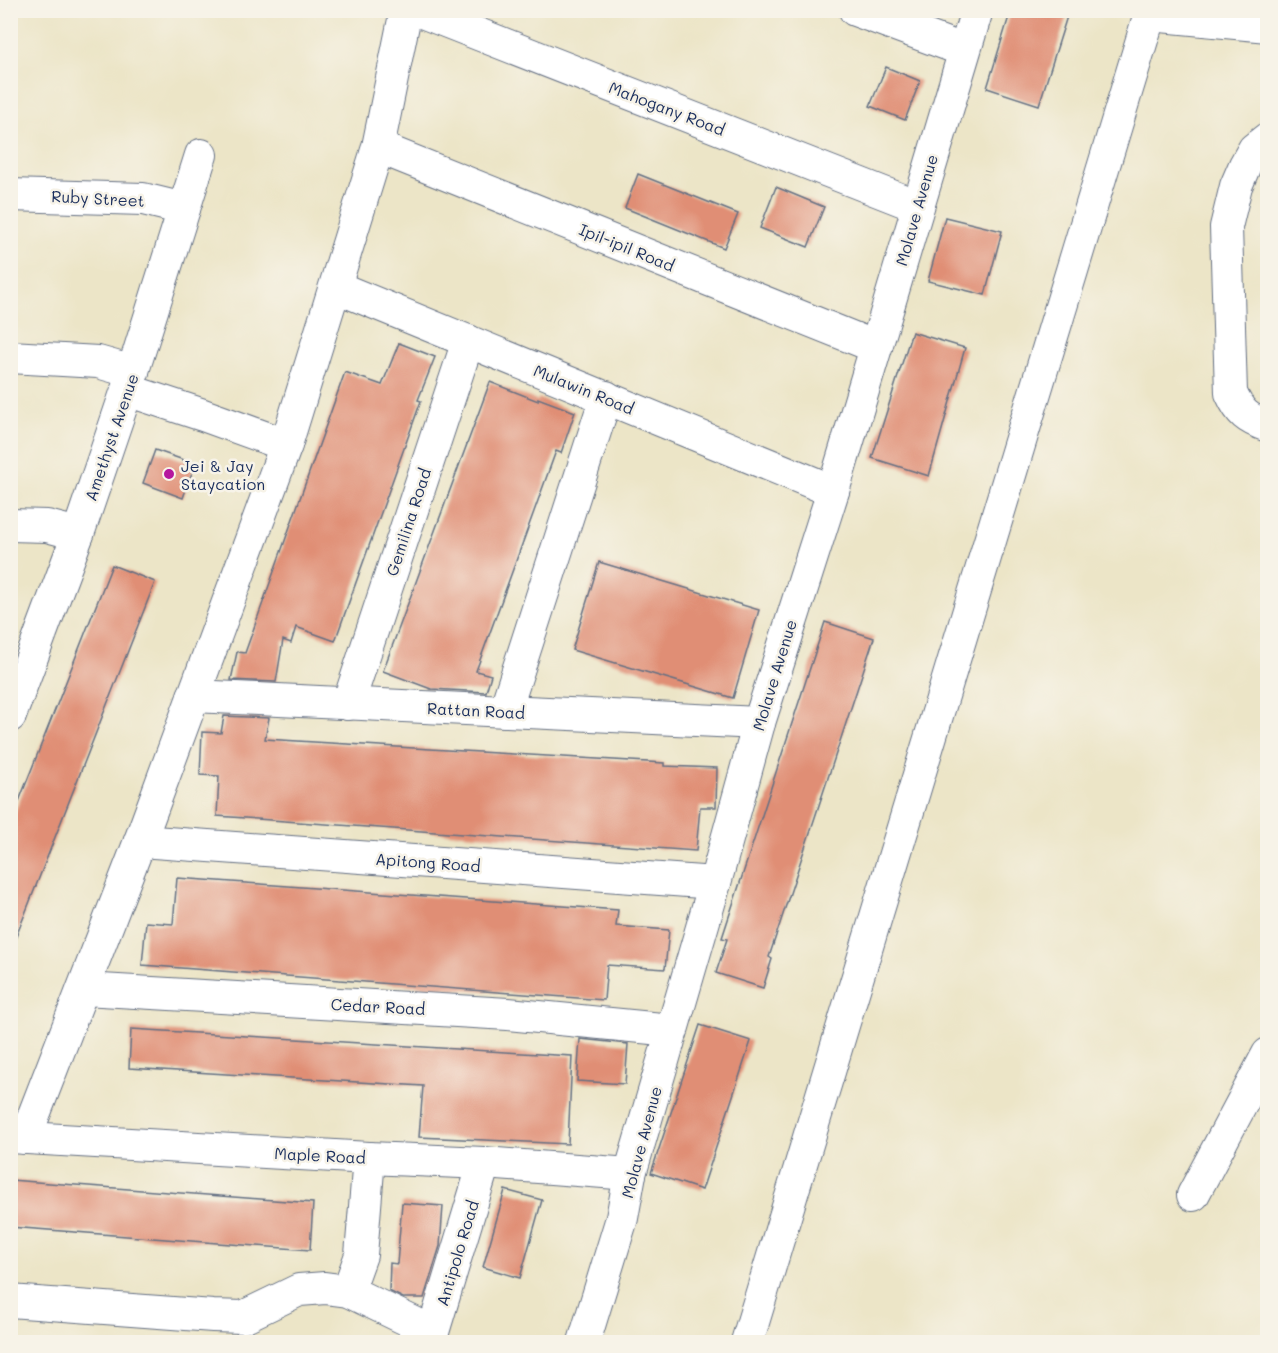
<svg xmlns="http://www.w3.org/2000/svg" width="1278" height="1353" viewBox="0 0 1278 1353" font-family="Mali,sans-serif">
<rect width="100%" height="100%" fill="#f7f3e8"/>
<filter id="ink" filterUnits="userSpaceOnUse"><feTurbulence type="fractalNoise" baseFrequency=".0167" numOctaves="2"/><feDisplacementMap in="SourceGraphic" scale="12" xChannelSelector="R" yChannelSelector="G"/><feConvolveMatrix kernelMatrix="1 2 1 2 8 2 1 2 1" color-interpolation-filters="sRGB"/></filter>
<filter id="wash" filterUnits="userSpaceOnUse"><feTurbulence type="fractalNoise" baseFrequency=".008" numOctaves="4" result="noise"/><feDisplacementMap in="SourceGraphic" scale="24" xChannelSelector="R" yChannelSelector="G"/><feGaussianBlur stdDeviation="1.35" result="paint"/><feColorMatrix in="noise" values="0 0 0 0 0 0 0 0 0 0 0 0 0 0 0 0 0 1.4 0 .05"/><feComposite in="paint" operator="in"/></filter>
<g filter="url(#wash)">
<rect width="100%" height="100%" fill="#ece5c7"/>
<g id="blocks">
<g fill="#e08e74">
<path d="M 1011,10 L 1069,10 L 1039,105 L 987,88 Z"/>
<path d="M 886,67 L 920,81 L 905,120 L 870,106 Z"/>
<path d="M 638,174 L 738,214 L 724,248 L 625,208 Z"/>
<path d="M 776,187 L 824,207 L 808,247 L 760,228 Z"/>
<path d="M 945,217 L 1002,231 L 985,295 L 928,281 Z"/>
<path d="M 912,332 L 965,348 L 929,476 L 872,458 Z"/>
<path d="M 399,343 L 435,357 L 418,400 L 421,401 L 335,641 L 296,627 L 291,643 L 283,640 L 276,682 L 231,680 L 237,652 L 245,653 L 345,372 L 382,385 Z"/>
<path d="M 490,382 L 538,401 L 538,398 L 575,412 L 561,453 L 556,451 L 476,671 L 491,675 L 486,692 L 431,689 L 383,671 Z"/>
<path d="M 155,450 L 195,464 L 183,498 L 143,483 Z"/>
<path d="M 599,562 L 759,610 L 733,698 L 572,650 Z"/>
<path d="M 112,565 L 155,582 L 12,947 L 10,947 L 10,824 Z"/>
<path d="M 825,622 L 874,638 L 769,957 L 772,959 L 763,988 L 716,973 L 727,939 L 722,938 Z"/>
<path d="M 224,716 L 269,718 L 265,739 L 664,763 L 664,766 L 717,768 L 716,807 L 700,807 L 696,851 L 217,816 L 219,776 L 200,775 L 202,732 L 221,733 Z"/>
<path d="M 177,878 L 618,910 L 616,926 L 669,930 L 665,969 L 607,965 L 604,1000 L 142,965 L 146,922 L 173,924 Z"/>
<path d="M 700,1025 L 751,1041 L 702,1190 L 651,1173 Z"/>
<path d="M 131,1029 L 572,1056 L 568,1144 L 419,1137 L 423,1086 L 129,1068 Z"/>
<path d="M 580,1039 L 628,1044 L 625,1084 L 577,1081 Z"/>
<path d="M 10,1180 L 313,1203 L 310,1250 L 10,1227 Z"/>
<path d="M 505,1190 L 542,1200 L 520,1278 L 483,1267 Z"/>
<path d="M 402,1203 L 443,1206 L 440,1246 L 424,1298 L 403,1298 L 389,1291 L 390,1263 L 397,1264 Z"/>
</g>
</g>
</g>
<g filter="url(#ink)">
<use href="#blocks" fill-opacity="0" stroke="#646f83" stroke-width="1.5"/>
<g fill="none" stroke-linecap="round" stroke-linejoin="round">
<g stroke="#646f83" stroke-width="34">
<g id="minor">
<path d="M 417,10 L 917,206"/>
<path d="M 855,10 L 963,50"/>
<path d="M 1150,15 L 1268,26"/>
<path d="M 1268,138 L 1254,149 L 1245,165 L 1236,186 L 1226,227 L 1231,393 C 1240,413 1247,419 1268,426"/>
<path d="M 378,147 L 876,347"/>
<path d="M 10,195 L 143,199 L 184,209"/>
<path d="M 336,287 L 833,491"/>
<path d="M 10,357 L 98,362 L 133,372"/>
<path d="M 127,390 L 203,415 L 286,445"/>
<path d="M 10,525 L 47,526 L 78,534"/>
<path d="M 193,696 L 759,723"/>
<path d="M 348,704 L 468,341"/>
<path d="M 505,711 L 606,397"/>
<path d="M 10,716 L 78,534 L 127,390 L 201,155"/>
<path d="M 140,841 L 715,883"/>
<path d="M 84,989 L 508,1014 L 672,1030"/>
<path d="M 10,1137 L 369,1158 L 484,1163 L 630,1174"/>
<path d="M 25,1138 L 140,841 L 286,445 L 378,147 L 406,10"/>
<path d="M 1193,1195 L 1268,1054"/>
<path d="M 348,1291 L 361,1255 L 369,1158"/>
<path d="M 10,1301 L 213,1316 L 243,1317 L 299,1290 L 325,1288 L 348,1291 L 433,1332"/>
<path d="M 430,1342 L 484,1163"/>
<path d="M 584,1342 L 622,1218 L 630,1174 L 715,883 L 759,723 L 833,491 L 977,10"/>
<path d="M 747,1342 L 1151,10"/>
</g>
</g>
<use href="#minor" stroke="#fff" stroke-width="32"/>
</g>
</g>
<circle fill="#b5179e" stroke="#f7f3e8" stroke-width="2" cx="169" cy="474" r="6"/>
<g text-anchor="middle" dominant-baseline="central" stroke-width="5" stroke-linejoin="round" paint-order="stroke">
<g font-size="16" fill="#1b2f5e" stroke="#f7f3e8">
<text transform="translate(667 108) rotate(21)">Mahogany Road</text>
<text transform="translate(98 198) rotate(3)">Ruby Street</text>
<text transform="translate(916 210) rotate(-74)">Molave Avenue</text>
<text transform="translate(627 247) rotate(22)">Ipil-ipil Road</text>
<text transform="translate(584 389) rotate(22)">Mulawin Road</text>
<text transform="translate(111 437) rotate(-71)">Amethyst Avenue</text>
<text transform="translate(408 522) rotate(-72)">Gemilina Road</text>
<text transform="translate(774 675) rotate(-73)">Molave Avenue</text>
<text transform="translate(476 710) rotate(3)">Rattan Road</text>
<text transform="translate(428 862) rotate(4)">Apitong Road</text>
<text transform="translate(378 1006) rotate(3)">Cedar Road</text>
<text transform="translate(641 1142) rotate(-75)">Molave Avenue</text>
<text transform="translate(320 1155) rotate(3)">Maple Road</text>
<text transform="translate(457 1253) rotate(-73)">Antipolo Road</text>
</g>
<g font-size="16" fill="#1b2f5e" stroke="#f7f3e8" text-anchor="start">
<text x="181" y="465">Jei &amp; Jay<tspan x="181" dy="18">Staycation</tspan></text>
</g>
</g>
<rect width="1278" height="1353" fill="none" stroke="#f7f3e8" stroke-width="36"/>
</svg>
